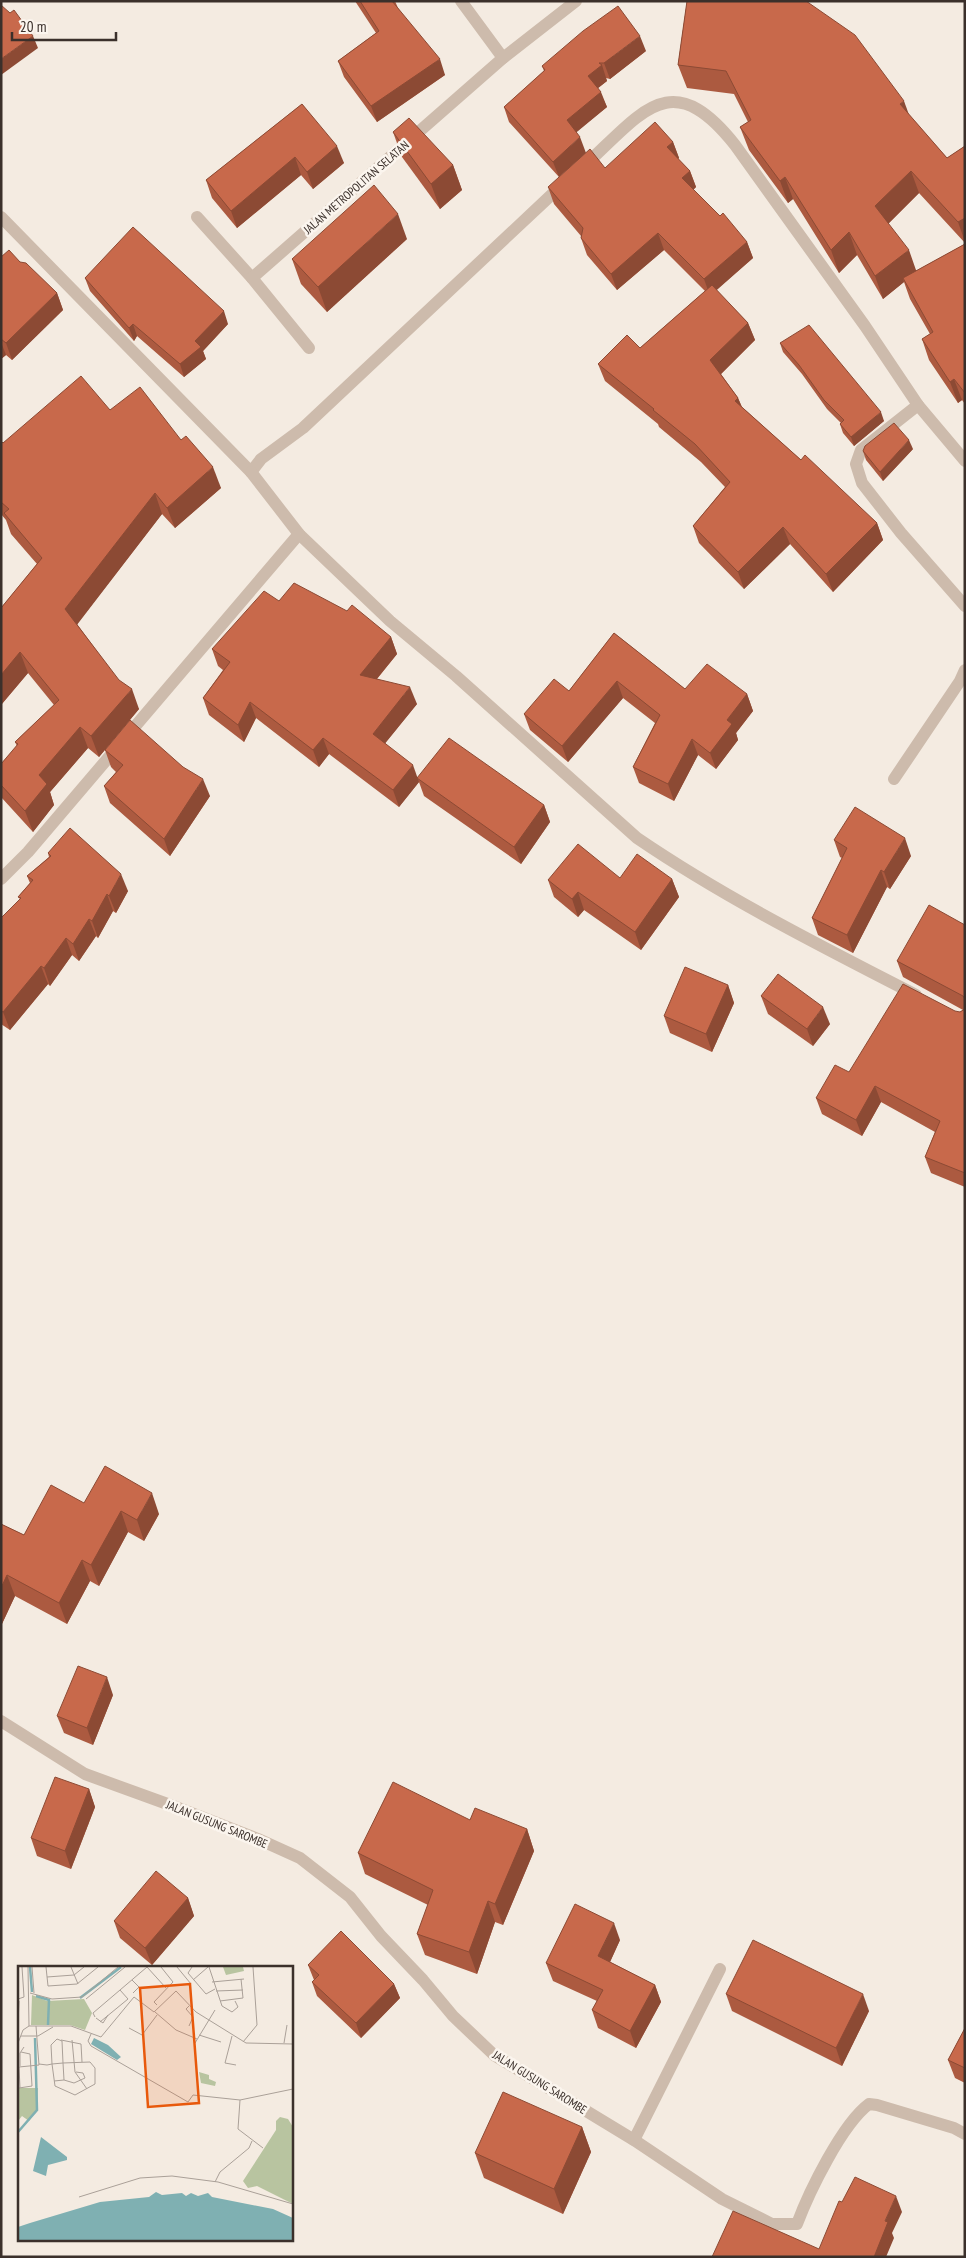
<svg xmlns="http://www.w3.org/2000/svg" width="966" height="2258" viewBox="0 0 966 2258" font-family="'PT Sans Narrow',sans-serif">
<rect width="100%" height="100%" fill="#f4ebe1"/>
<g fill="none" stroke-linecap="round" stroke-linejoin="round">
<g stroke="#cdbbac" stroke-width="12">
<path d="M 461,1 L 503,58"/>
<path d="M 584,166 C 642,113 671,64 735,145 L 865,326 L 918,405 L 965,461"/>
<path d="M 1,217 L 251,472 L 261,459 L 303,428 L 563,184"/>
<path d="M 197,217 L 252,278"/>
<path d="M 309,348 L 252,278 L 503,58 L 576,1"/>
<path d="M 918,405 L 861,450 L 856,464 L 862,483 L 901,533 L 965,606"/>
<path d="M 251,472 L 299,534 L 390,621 L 456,676 L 637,838 C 725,898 821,946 916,995"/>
<path d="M 894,779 L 960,681 L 965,670"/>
<path d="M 1,879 L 28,852 L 299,534"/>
<path d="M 1,1721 L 85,1774 L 173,1806 L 258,1839 L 300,1858 L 350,1897 L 381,1936 L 423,1980 L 453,2016 L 494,2055 L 634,2140 L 722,2199 L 772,2224 L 797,2224 C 809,2192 842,2124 869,2104 L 877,2105 L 954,2128 L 965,2134"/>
<path d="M 634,2140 L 720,1969"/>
</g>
</g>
<g fill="#ac5a40">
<path d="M 355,1 L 395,1 L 398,8 L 445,75 L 377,122 L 344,77 L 338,61 L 376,33 Z"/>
<path d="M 687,1 L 909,115 L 947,158 L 965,146 L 965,243 L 919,193 L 888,224 L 916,271 L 965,244 L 965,404 L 962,400 L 958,403 L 929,360 L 922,339 L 930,334 L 910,299 L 904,282 L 883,299 L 857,255 L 839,273 L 793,199 L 788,203 L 749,150 L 740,127 L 748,122 L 734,94 L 687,88 L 678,65 Z"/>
<path d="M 646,51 L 610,79 L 606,78 L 607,81 L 598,88 L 607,107 L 576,132 L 559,177 L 509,122 L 504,107 L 544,71 L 542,66 Z"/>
<path d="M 302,104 L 344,163 L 313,189 L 301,175 L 237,228 L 212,198 L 206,180 Z"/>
<path d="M 393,132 L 453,165 L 462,190 L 440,209 L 402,157 Z"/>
<path d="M 673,142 L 679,158 L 678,159 L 690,171 L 696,187 L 693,190 L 747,242 L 753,258 L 716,290 L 748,323 L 755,340 L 721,374 L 738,398 L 742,407 L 801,460 L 877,523 L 883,540 L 833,592 L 790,544 L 744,589 L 699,543 L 693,526 L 725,487 L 701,462 L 659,427 L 658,424 L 605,381 L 598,364 L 640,348 L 705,291 L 664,250 L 617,290 L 587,255 L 581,238 L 581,236 L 554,204 L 548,187 L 605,168 Z"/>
<path d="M 407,239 L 327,312 L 301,284 L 292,259 Z"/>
<path d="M 1,257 L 20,262 L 57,293 L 63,310 L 12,360 L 6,355 L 1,359 Z"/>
<path d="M 85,278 L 228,324 L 203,351 L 206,359 L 184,377 L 137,336 L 134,341 L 90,291 Z"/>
<path d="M 780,343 L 884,421 L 854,446 L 843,433 L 840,424 L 841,423 L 827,409 L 802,374 L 783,352 Z"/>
<path d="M 110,410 L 181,440 L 221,488 L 175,528 L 162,514 L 77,624 L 139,709 L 99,757 L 88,748 L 50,792 L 54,805 L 33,832 L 1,797 L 1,764 L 17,746 L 15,742 L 54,705 L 28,673 L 1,705 L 1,608 L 37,564 L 11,534 L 6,520 L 1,514 L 1,441 L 3,443 Z"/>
<path d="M 913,449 L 883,481 L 866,460 L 863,451 Z"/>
<path d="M 279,601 L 391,637 L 397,654 L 377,679 L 417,704 L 385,743 L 418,778 L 544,805 L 550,822 L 521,864 L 424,796 L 419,782 L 399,807 L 329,754 L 319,767 L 256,718 L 244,742 L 209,715 L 203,698 L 223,670 L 218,666 L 212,649 Z"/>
<path d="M 614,633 L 685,689 L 747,694 L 753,711 L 736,733 L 738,740 L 716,769 L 698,755 L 674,801 L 639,783 L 633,767 L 655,723 L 623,698 L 568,762 L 530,730 L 524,714 L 569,691 Z"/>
<path d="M 105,750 L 210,796 L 170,856 L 110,803 L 104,786 L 116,772 L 111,767 Z"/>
<path d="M 834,840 L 911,856 L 890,889 L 887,887 L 853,953 L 818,935 L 812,918 L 842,858 L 840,857 Z"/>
<path d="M 48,853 L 128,891 L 116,913 L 113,911 L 98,938 L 96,936 L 79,961 L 72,955 L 50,986 L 48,984 L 10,1030 L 1,1024 L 1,918 L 20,899 L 18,897 L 30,883 L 27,876 L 49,857 Z"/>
<path d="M 620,878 L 672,879 L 679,897 L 641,950 L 584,910 L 578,917 L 554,897 L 548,880 Z"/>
<path d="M 965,925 L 965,1187 L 931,1173 L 925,1157 L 935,1132 L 881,1102 L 862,1136 L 822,1114 L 816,1098 L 849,1072 L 963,1010 L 903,977 L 897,961 Z"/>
<path d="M 728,985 L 734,1003 L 712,1052 L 670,1033 L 664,1016 Z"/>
<path d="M 761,996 L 830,1024 L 813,1046 L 768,1014 Z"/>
<path d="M 84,1503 L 159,1514 L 144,1541 L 128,1532 L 99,1586 L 90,1581 L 67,1624 L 15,1596 L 1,1626 L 1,1524 L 24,1535 Z"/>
<path d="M 113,1695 L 93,1745 L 64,1733 L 57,1716 Z"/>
<path d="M 89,1789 L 95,1807 L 71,1869 L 37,1856 L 31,1838 Z"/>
<path d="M 470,1820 L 527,1829 L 534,1851 L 503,1925 L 495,1922 L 477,1974 L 425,1955 L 417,1934 L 428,1905 L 365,1874 L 358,1853 Z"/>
<path d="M 188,1898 L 194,1916 L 152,1965 L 120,1938 L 114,1921 Z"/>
<path d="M 620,1940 L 610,1962 L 655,1985 L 661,2002 L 636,2048 L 598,2028 L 592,2010 L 597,2001 L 553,1981 L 546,1963 Z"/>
<path d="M 308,1965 L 394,1984 L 400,1998 L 361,2038 L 317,1996 L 312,1982 L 314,1980 Z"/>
<path d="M 726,1994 L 869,2011 L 842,2066 L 732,2011 Z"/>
<path d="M 965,2028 L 965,2083 L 955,2078 L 948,2060 Z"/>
<path d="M 582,2127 L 591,2152 L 563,2214 L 484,2178 L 475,2153 Z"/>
</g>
<g fill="#8c4a34">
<path d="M 33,36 L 38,48 L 1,75 L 1,59 Z"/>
<path d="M 640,36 L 646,51 L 610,79 L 604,63 Z"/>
<path d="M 440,59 L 445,75 L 377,122 L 371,106 Z"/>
<path d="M 602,65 L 607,81 L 593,92 L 588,76 Z"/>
<path d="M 601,92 L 607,107 L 572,136 L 567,120 Z"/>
<path d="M 904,101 L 912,123 L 900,104 Z"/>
<path d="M 580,137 L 586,153 L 559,177 L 553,162 Z"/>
<path d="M 673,142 L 679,158 L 673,163 L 667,147 Z"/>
<path d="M 337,146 L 344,163 L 313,189 L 307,172 Z"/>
<path d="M 295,157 L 301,175 L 237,228 L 231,211 Z"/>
<path d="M 453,165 L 462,190 L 440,209 L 431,184 Z"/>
<path d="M 690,171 L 696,187 L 688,195 L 682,178 Z"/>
<path d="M 911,171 L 919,193 L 883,229 L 875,206 Z"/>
<path d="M 785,177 L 793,199 L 788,203 L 780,181 Z"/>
<path d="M 398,214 L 407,239 L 327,312 L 318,287 Z"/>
<path d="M 965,218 L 965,242 L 958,222 Z"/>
<path d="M 849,232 L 857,255 L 839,273 L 831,250 Z"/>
<path d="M 658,233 L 664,250 L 617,290 L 611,274 Z"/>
<path d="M 747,242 L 753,258 L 710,296 L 704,279 Z"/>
<path d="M 909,250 L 917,273 L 903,278 L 904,282 L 883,299 L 875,276 Z"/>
<path d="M 57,293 L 63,310 L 12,360 L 6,343 Z"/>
<path d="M 224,311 L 228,324 L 203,351 L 206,359 L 184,377 L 180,364 L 195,341 Z"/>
<path d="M 748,323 L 755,340 L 717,378 L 710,360 Z"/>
<path d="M 133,324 L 137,336 L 134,341 L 129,328 Z"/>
<path d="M 1,342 L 6,355 L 1,359 Z"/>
<path d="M 954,379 L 962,400 L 958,403 L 950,382 Z"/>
<path d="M 738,398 L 745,415 L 735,401 Z"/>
<path d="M 881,412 L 884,421 L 854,446 L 851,437 Z"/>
<path d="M 909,440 L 913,449 L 883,481 L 880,472 Z"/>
<path d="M 213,467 L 221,488 L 175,528 L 167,508 Z"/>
<path d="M 155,493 L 162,514 L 73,630 L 65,609 Z"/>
<path d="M 877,523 L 883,540 L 833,592 L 826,574 Z"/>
<path d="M 783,527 L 790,544 L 744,589 L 738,572 Z"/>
<path d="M 391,637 L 397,654 L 366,692 L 360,675 Z"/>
<path d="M 20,652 L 28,673 L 1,705 L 1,675 Z"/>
<path d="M 617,681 L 623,698 L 568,762 L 562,746 Z"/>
<path d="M 410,687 L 417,704 L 379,751 L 373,734 Z"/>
<path d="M 132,689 L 139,709 L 99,757 L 91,736 Z"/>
<path d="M 747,694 L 753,711 L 736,733 L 738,740 L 716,769 L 710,753 L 727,720 Z"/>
<path d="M 250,702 L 256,718 L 244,742 L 238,725 Z"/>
<path d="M 80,727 L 88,748 L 50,792 L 54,805 L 33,832 L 25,811 L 39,775 Z"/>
<path d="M 323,738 L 329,754 L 319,767 L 313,750 Z"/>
<path d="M 692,739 L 698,755 L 674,801 L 668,784 Z"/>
<path d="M 413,765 L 419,782 L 399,807 L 393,790 Z"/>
<path d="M 203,779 L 210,796 L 170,856 L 164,839 Z"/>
<path d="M 544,805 L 550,822 L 521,864 L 514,847 Z"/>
<path d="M 905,838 L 911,856 L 890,889 L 884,872 Z"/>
<path d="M 881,870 L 887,887 L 853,953 L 847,935 Z"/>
<path d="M 121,874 L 128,891 L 116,913 L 109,896 Z"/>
<path d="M 672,879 L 679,897 L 641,950 L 635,932 Z"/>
<path d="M 578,892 L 584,910 L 578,917 L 572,899 Z"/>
<path d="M 107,894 L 113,911 L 98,938 L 92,921 Z"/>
<path d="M 89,919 L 96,936 L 79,961 L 73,944 Z"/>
<path d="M 66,938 L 72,955 L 50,986 L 44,968 Z"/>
<path d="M 41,966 L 48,984 L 10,1030 L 3,1012 Z"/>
<path d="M 728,985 L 734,1003 L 712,1052 L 706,1034 Z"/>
<path d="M 823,1007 L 830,1024 L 813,1046 L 807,1029 Z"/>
<path d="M 875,1086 L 881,1102 L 862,1136 L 856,1120 Z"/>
<path d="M 152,1493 L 159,1514 L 144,1541 L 137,1520 Z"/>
<path d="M 121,1511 L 128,1532 L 99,1586 L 91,1565 Z"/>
<path d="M 82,1560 L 90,1581 L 67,1624 L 59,1603 Z"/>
<path d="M 7,1575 L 15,1596 L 1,1626 L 1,1588 Z"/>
<path d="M 107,1677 L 113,1695 L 93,1745 L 87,1728 Z"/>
<path d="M 89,1789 L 95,1807 L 71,1869 L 65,1851 Z"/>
<path d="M 527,1829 L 534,1851 L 503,1925 L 495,1904 Z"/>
<path d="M 188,1898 L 194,1916 L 152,1965 L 145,1948 Z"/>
<path d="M 488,1901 L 495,1922 L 477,1974 L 469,1952 Z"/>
<path d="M 614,1923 L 620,1940 L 605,1973 L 598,1956 Z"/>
<path d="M 394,1984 L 400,1998 L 361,2038 L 356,2023 Z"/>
<path d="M 655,1985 L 661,2002 L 636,2048 L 630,2031 Z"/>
<path d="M 863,1994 L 869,2011 L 842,2066 L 836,2048 Z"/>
<path d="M 582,2127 L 591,2152 L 563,2214 L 554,2189 Z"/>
<path d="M 896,2196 L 902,2212 L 892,2233 L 894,2238 L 886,2257 L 874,2257 L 885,2221 Z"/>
</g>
<g fill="#c8694b" stroke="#8c4a34">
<path d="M 360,1 L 392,1 L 440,59 L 371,106 L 338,61 L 379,31 Z"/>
<path d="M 687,1 L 806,1 L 855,35 L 904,101 L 900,104 L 947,158 L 965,146 L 965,218 L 958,222 L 911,171 L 875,206 L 909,250 L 875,276 L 849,232 L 831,250 L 785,177 L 780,181 L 740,127 L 751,120 L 726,71 L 678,65 Z"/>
<path d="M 1,5 L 10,13 L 14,10 L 33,36 L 1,59 Z"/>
<path d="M 618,6 L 640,36 L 604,63 L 599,63 L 602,65 L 588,76 L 601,92 L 567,120 L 580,137 L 553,162 L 504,107 L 545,70 L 542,66 L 583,31 Z"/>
<path d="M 302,104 L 337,146 L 307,172 L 295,157 L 231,211 L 206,180 Z"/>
<path d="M 409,118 L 453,165 L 431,184 L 393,132 Z"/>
<path d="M 655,122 L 673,142 L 667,147 L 690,171 L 682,178 L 720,216 L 723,213 L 747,242 L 704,279 L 658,233 L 611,274 L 581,238 L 583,228 L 548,187 L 590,149 L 605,168 Z"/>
<path d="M 374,185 L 398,214 L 318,287 L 292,259 Z"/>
<path d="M 133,227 L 224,311 L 195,341 L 201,347 L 180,364 L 133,324 L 129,328 L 85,278 Z"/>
<path d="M 965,244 L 965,393 L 954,379 L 950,382 L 922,339 L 933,332 L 903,278 Z"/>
<path d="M 9,250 L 20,262 L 26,263 L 57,293 L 6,343 L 1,339 L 1,257 Z"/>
<path d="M 712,285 L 748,323 L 710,360 L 738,398 L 735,401 L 801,460 L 805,455 L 877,523 L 826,574 L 783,527 L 738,572 L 693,526 L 730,482 L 695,444 L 653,410 L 654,409 L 598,364 L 627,335 L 640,348 Z"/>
<path d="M 809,325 L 881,412 L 851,437 L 840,424 L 844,420 L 824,400 L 799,365 L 780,343 Z"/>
<path d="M 81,376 L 110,410 L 140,387 L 181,440 L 186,436 L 213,467 L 167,508 L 155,493 L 65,609 L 119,680 L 132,689 L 91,736 L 80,727 L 39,775 L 47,784 L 25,811 L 1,785 L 1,764 L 18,744 L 15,742 L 59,700 L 20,652 L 1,675 L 1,608 L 42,558 L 4,513 L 9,509 L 1,502 L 1,441 L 3,443 Z"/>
<path d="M 894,423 L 909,440 L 880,472 L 863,451 L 865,446 Z"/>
<path d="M 294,583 L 347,611 L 352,605 L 391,637 L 360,675 L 410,687 L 373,734 L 413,765 L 393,790 L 323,738 L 313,750 L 250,702 L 238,725 L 203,698 L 230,662 L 212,649 L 264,591 L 279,601 Z"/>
<path d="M 614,633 L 685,689 L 707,664 L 747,694 L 727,720 L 732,724 L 710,753 L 692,739 L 668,784 L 633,767 L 660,715 L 617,681 L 562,746 L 524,714 L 554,679 L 569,691 Z"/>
<path d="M 130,720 L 183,767 L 203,779 L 164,839 L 104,786 L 123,765 L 105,750 Z"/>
<path d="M 449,738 L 544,805 L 514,847 L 417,778 Z"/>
<path d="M 855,807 L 905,838 L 884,872 L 881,870 L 847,935 L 812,918 L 847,848 L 834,840 Z"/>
<path d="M 70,828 L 121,874 L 109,896 L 107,894 L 92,921 L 89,919 L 73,944 L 66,938 L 44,968 L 41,966 L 3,1012 L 1,1011 L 1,918 L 21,898 L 18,897 L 33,880 L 27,876 L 51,856 L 48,853 Z"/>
<path d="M 578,844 L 620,878 L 637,854 L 672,879 L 635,932 L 578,892 L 572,899 L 548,880 Z"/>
<path d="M 929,905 L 965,925 L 965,999 L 963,996 L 897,961 Z"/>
<path d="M 685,967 L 728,985 L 706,1034 L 664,1016 Z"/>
<path d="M 778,974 L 823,1007 L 807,1029 L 761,996 Z"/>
<path d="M 903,984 L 955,1011 L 960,1012 L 965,1009 L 965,1173 L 925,1157 L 940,1121 L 875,1086 L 856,1120 L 816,1098 L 835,1065 L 849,1072 Z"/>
<path d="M 105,1466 L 152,1493 L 137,1520 L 121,1511 L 91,1565 L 82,1560 L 59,1603 L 7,1575 L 1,1588 L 1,1524 L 24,1535 L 51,1485 L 84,1503 Z"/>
<path d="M 78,1666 L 107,1677 L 87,1728 L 57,1716 Z"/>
<path d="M 55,1777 L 89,1789 L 65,1851 L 31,1838 Z"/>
<path d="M 393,1782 L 470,1820 L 475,1808 L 527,1829 L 495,1904 L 488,1901 L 469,1952 L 417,1934 L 433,1890 L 358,1853 Z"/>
<path d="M 156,1871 L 188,1898 L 145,1948 L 114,1921 Z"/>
<path d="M 575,1904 L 614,1923 L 598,1956 L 655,1985 L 630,2031 L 592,2010 L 603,1990 L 546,1963 Z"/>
<path d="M 341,1931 L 394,1984 L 356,2023 L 312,1982 L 319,1975 L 308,1965 Z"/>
<path d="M 753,1940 L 863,1994 L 836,2048 L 726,1994 Z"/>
<path d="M 965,2028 L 965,2068 L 948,2060 Z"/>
<path d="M 503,2092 L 582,2127 L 554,2189 L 475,2153 Z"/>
<path d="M 855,2177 L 896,2196 L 885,2221 L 888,2222 L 874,2257 L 712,2257 L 733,2211 L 819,2249 L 839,2201 L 842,2202 Z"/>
</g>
<g text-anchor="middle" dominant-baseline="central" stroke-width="5" stroke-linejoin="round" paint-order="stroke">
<g font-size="12" fill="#3b302b" stroke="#fbf5ee">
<text transform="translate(356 187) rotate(-41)">JALAN METROPOLITAN SELATAN</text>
<text transform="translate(217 1824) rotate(22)">JALAN GUSUNG SAROMBE</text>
<text transform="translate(540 2082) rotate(32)">JALAN GUSUNG SAROMBE</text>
</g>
</g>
<g transform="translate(18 1966)">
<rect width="275" height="275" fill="#f4ebe1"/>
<path d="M 205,1 L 225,1 L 226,5 L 208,9 ZM 14,29 L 29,35 L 66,33 L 74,47 L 67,64 L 52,59 L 13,59 ZM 181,106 L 191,109 L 191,113 L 198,116 L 197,120 L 183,117 ZM 0,122 L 20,122 L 19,144 L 11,155 L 4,150 L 0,155 ZM 262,151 L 270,153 L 275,161 L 275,238 L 239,220 L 230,222 L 225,215 L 258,164 L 258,155 Z" fill="#b8c4a0"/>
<path d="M 76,72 L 90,79 L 103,91 L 99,94 L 73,78 ZM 23,171 L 49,191 L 49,194 L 30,199 L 28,210 L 15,205 ZM 138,226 L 144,229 L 164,227 L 168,230 L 173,227 L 180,230 L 190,227 L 194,231 L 255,243 L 275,252 L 275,274 L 0,274 L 0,261 L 12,257 L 82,236 L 131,231 Z" fill="#7fb0b2"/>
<path fill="none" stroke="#7fb0b2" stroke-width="2.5" d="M 12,1 L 14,26M 18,30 L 31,34 L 30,59M 62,32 L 103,1M 0,166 L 19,144 L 17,72"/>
<path fill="none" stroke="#aaa098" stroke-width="1" d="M 10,1 L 11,60M 14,1 L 16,27M 28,1 L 30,20 L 59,18 L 80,1M 53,1 L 60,18M 129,1 L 148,22M 159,1 L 173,18M 174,1 L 170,7 L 188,28 L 197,23M 191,1 L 204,40 L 214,46 L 220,41 L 217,35M 29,11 L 56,9 L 66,1M 114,14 L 121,21 L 115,27M 175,14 L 190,1M 194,16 L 226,13M 198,25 L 225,24M 12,27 L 34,33 L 64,31 L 100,1M 0,33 L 6,31 L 4,1M 68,33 L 107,1M 202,35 L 225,32 L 223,13M 139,39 L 136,36 L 155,16 L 143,1M 171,40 L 168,43 L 175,51 L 171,60M 137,46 L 158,64 L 179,73M 77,51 L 75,47 L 129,1M 78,52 L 85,57 L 90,49M 82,56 L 110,33 L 102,24M 0,58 L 1,35M 11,60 L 53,60 L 83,71 L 116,31 L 136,46 L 158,25 L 178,46 L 228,77 L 275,78M 111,62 L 124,69 L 139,49M 73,68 L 70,75 L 73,80 L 170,136 L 175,129 L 222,134 L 275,123M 181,69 L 203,76M 3,70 L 20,70 L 35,61M 214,70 L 207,97 L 218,99M 43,74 L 63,78 L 64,96M 54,74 L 57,106 L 69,123M 225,76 L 239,59 L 235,1M 0,77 L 5,64 L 11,60M 177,77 L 197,44M 266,77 L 269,59M 21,98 L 29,99 L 34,98 L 45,97 L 72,96 L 77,102 L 77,118 L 57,129 L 37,120 L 34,98 L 33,79 L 39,73 L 44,75 L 45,97 L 46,114M 2,100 L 2,87 L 6,81M 36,115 L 46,114 L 56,117 L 67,112 L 65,107 L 58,106M 1,122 L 14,120 L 12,88 L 3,86M 2,122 L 1,101 L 21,99 L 18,60M 222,134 L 220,163 L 245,182M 197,216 L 202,206 L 231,182 L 234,175M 61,231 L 122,212 L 154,210 L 200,216 L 275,238"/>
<path fill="#e8590c" fill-opacity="0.15" stroke="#e8590c" stroke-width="2.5" d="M 172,18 L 181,137 L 130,141 L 122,22 Z"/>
<rect width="275" height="275" fill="none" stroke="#3b302b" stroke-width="2.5"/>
</g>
<rect width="966" height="2258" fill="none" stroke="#3b302b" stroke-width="5"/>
<path d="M12 32v8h104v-8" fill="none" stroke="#3b302b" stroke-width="2.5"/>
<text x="20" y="32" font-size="15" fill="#3b302b" stroke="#fbf5ee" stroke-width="4" paint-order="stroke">20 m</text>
</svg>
